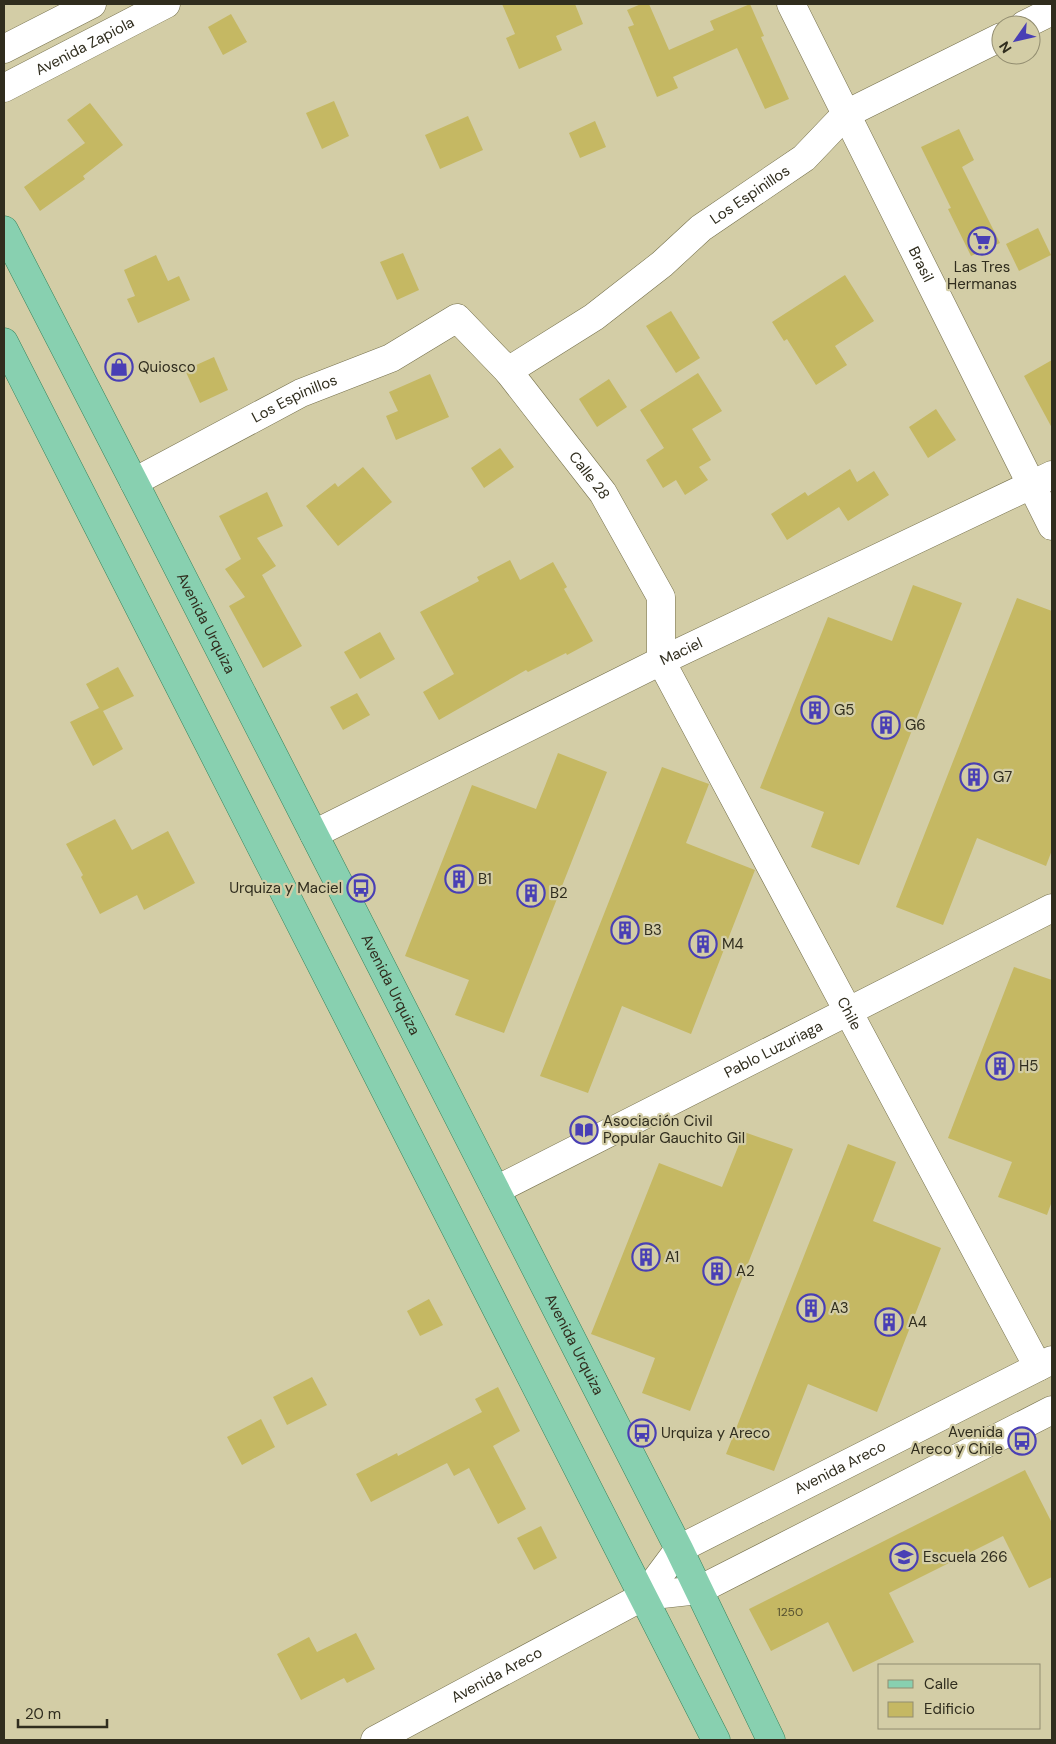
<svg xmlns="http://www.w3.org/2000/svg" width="1056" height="1744" viewBox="0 0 1056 1744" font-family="'DM Sans',sans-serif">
<rect width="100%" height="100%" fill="#d3cda6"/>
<g fill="#c5b863">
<path d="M 502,4 L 575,4 L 583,24 L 556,36 L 562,50 L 519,69 L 506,38 L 515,34 Z"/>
<path d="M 641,4 L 649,4 L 669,50 L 714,30 L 710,21 L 750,4 L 764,36 L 761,37 L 789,99 L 765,109 L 737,48 L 673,77 L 678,88 L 657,97 L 628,27 L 634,25 L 627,10 Z"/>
<path d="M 231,14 L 247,42 L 223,55 L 208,27 Z"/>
<path d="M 334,101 L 349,136 L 322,149 L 306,113 Z"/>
<path d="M 90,103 L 123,145 L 83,176 L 85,179 L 40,211 L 24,187 L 85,143 L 67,120 Z"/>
<path d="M 468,116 L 483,150 L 440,169 L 425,135 Z"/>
<path d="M 595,121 L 606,147 L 580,158 L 569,133 Z"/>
<path d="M 959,129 L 974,160 L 962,167 L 1000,243 L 971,256 L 948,209 L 951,208 L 921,147 Z"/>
<path d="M 1038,228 L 1051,255 L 1019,271 L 1006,244 Z"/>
<path d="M 403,253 L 419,290 L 397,300 L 380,262 Z"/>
<path d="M 156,255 L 168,281 L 179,276 L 190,300 L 138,323 L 127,299 L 135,296 L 124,270 Z"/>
<path d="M 845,275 L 874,321 L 835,346 L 847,365 L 816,385 L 787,339 L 784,341 L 772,322 Z"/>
<path d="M 671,311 L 700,358 L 676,373 L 646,326 Z"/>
<path d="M 214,357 L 228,390 L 200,403 L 185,370 Z"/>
<path d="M 1052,360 L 1052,428 L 1024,376 Z"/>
<path d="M 698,373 L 722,411 L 692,429 L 711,460 L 699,467 L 708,480 L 685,495 L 676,480 L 663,488 L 646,460 L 664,448 L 640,410 Z"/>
<path d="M 430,374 L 449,417 L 396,440 L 386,416 L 398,411 L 389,392 Z"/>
<path d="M 609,379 L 627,407 L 597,427 L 579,399 Z"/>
<path d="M 936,409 L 956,440 L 928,458 L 909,427 Z"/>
<path d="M 500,448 L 514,467 L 484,488 L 471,468 Z"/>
<path d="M 363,467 L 392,502 L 338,546 L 306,506 L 335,483 L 338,487 Z"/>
<path d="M 850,469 L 857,482 L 874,471 L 889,495 L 848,521 L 839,507 L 787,540 L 771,514 L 805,492 L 808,496 Z"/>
<path d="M 267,492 L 283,526 L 257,538 L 276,566 L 262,575 L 302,646 L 263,668 L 229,606 L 245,597 L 225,569 L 241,559 L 219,516 Z"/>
<path d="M 510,560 L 520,580 L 553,562 L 567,587 L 564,589 L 593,641 L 567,655 L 566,653 L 528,672 L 526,670 L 439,720 L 423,692 L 454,674 L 420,612 L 479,581 L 477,577 Z"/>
<path d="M 913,585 L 962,603 L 859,865 L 811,847 L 824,812 L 760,788 L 828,617 L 892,641 Z"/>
<path d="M 1017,598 L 1052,611 L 1052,850 L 1046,866 L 977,838 L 943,925 L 896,907 Z"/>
<path d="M 380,632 L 395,659 L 360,679 L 344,652 Z"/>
<path d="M 118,667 L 134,696 L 103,711 L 123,749 L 93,766 L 70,722 L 99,708 L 86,684 Z"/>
<path d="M 357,693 L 370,715 L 343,730 L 330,707 Z"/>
<path d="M 558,753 L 607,772 L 504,1033 L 455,1015 L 469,980 L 405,956 L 472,785 L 536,809 Z"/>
<path d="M 662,767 L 709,784 L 686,843 L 755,870 L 691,1034 L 622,1006 L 588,1093 L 540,1076 Z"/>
<path d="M 115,819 L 132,850 L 168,831 L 195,883 L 144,910 L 137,895 L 100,914 L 81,877 L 83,875 L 66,844 Z"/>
<path d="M 1014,967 L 1052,980 L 1052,1201 L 1047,1215 L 998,1197 L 1012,1162 L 948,1138 Z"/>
<path d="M 744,1132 L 793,1149 L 690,1411 L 642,1393 L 655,1358 L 591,1334 L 659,1163 L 722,1187 Z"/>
<path d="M 848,1144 L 896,1162 L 873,1221 L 941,1248 L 877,1412 L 808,1384 L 774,1471 L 726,1454 Z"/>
<path d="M 429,1299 L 443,1325 L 420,1336 L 407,1311 Z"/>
<path d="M 312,1377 L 327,1405 L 287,1425 L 273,1397 Z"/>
<path d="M 498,1387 L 520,1431 L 493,1446 L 526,1509 L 498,1524 L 469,1468 L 454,1476 L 447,1463 L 371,1502 L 356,1474 L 397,1453 L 398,1456 L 482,1412 L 475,1399 Z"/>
<path d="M 261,1419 L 275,1447 L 242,1465 L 227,1437 Z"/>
<path d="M 1025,1470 L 1052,1523 L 1052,1577 L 1029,1588 L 1003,1536 L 889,1593 L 914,1642 L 853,1672 L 828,1622 L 771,1651 L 749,1609 Z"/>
<path d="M 541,1526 L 557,1558 L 534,1570 L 517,1538 Z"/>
<path d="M 356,1633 L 375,1669 L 347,1683 L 344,1678 L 301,1700 L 277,1654 L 309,1637 L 317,1652 Z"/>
</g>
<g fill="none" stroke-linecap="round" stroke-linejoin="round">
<g stroke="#76714d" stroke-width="29">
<g id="minor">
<path id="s1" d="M 791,4 L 1052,526"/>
<path d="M 1024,25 L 1052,11"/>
<path id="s2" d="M 508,371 L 594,317 L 662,264 L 701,228 L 804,158 L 846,114 L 1001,37"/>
<path id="s3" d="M 134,482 L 301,393 L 391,358 L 457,318 L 508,371 L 603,493 L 661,597 L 661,661 L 1038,1367"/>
<path id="s4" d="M 314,834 L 661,661 L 1052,475"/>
<path id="s5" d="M 496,1190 L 1052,908"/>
</g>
</g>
<g stroke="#76714d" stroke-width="29">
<g id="tertiary">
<path id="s6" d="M 375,1740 L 644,1596"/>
</g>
</g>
<g stroke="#76714d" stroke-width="29">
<g id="secondary">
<path d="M 4,49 L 92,4"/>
<path id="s7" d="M 4,88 L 166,4"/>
<path id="s8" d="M 644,1596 L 679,1549 L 1052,1360"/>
<path d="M 644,1596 L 699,1590 L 1052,1410"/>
</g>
</g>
<g stroke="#36835b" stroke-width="29">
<g id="primary">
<path id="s9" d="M 4,230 L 134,482 L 679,1549 L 771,1740"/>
<path d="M 4,342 L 716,1740"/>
</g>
</g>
<use href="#minor" stroke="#fff" stroke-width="28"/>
<use href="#tertiary" stroke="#fff" stroke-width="28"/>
<use href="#secondary" stroke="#fff" stroke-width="28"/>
<use href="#primary" stroke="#88d0b0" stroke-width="28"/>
</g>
<defs>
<g id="supermarket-ring" transform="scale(1.4375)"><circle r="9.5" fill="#d3cda6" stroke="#493fb5" stroke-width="1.5"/><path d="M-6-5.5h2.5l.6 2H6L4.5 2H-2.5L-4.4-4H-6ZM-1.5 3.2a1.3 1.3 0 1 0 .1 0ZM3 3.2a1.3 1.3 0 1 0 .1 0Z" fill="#493fb5"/></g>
<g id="shop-ring" transform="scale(1.4375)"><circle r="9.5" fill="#d3cda6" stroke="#493fb5" stroke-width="1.5"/><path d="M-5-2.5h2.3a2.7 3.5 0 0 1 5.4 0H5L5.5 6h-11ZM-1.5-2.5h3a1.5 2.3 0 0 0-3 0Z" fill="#493fb5"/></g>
<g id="building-ring" transform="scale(1.4375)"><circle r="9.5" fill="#d3cda6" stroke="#493fb5" stroke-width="1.5"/><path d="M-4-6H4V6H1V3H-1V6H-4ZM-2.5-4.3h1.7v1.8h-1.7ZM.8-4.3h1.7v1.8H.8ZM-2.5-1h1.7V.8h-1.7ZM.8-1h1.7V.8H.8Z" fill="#493fb5"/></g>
<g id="bus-ring" transform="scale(1.4375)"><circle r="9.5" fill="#d3cda6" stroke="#493fb5" stroke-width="1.5"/><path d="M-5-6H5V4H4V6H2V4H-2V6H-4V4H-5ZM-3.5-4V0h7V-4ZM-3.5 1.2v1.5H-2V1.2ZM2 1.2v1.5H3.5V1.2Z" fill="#493fb5"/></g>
<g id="library-ring" transform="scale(1.4375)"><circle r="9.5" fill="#d3cda6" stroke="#493fb5" stroke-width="1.5"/><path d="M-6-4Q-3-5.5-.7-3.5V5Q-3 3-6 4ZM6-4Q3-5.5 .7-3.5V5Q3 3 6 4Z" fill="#493fb5"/></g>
<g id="school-ring" transform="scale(1.4375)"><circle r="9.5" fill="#d3cda6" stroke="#493fb5" stroke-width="1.5"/><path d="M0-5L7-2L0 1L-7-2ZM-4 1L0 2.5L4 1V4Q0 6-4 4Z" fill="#493fb5"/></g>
</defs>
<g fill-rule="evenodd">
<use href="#supermarket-ring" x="982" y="241"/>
<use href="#shop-ring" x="119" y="367"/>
<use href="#building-ring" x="815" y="710"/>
<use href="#building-ring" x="886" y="725"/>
<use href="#building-ring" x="974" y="777"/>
<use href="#building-ring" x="459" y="879"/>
<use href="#bus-ring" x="361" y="888"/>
<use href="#building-ring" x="531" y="893"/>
<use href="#building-ring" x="625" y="930"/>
<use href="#building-ring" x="703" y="944"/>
<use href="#building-ring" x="1000" y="1066"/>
<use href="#library-ring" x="584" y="1130"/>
<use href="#building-ring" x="646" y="1257"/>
<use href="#building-ring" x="717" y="1271"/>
<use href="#building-ring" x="811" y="1308"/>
<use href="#building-ring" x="889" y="1322"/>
<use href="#bus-ring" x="642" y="1433"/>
<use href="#bus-ring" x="1022" y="1441"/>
<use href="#school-ring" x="904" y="1557"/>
</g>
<g text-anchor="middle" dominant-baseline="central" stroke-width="4.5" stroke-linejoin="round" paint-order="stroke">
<g font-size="12" fill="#55502f">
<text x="790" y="1612">1250</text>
</g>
<g font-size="15" fill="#302d1e" stroke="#d3cda6">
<text stroke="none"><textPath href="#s7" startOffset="91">Avenida Zapiola</textPath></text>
<text stroke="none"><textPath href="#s2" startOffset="300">Los Espinillos</textPath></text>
<text stroke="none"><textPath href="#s1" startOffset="291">Brasil</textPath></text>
<text stroke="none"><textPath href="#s3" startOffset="181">Los Espinillos</textPath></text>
<text stroke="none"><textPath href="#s3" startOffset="569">Calle 28</textPath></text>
<text stroke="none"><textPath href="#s9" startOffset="442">Avenida Urquiza</textPath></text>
<text stroke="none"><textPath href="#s4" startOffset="410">Maciel</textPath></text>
<text stroke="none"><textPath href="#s9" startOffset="848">Avenida Urquiza</textPath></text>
<text stroke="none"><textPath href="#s3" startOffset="1174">Chile</textPath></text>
<text stroke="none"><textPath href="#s5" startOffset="311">Pablo Luzuriaga</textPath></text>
<text stroke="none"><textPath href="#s9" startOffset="1252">Avenida Urquiza</textPath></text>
<text stroke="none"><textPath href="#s8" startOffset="239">Avenida Areco</textPath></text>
<text stroke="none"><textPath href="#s6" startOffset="138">Avenida Areco</textPath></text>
</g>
<g font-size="15" fill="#302d1e" stroke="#d3cda6" text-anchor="start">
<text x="982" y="267" text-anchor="middle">Las Tres<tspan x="982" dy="17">Hermanas</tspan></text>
<text x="138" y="367">Quiosco</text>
<text x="834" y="710">G5</text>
<text x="905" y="725">G6</text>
<text x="993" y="777">G7</text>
<text x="478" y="879">B1</text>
<text x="342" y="888" text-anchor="end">Urquiza y Maciel</text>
<text x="550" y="893">B2</text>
<text x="644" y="930">B3</text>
<text x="722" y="944">M4</text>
<text x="1019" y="1066">H5</text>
<text x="603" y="1121">Asociación Civil<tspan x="603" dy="17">Popular Gauchito Gil</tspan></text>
<text x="665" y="1257">A1</text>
<text x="736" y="1271">A2</text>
<text x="830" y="1308">A3</text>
<text x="908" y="1322">A4</text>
<text x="1003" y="1432" text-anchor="end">Avenida<tspan x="1003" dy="17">Areco y Chile</tspan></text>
<text x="661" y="1433">Urquiza y Areco</text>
<text x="923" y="1557">Escuela 266</text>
</g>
</g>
<rect width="1056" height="1744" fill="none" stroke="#302d1e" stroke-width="10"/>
<rect x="878" y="1664" width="162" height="65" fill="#d3cda6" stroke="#928d70"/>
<rect x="888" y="1680" width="25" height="8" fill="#88d0b0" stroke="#928d70"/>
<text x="924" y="1689" font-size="15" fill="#302d1e">Calle</text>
<rect x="888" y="1702" width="25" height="15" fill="#c5b863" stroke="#928d70"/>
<text x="924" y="1714" font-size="15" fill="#302d1e">Edificio</text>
<g transform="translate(1016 40) rotate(236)"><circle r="24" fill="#d3cda6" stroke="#928d70"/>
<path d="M0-4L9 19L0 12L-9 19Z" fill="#493fb5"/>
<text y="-8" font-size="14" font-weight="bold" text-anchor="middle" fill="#302d1e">N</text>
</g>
<path d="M18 1719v8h89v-8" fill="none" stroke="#302d1e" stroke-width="2.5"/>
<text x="25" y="1719" font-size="15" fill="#302d1e" stroke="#d3cda6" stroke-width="4" paint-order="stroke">20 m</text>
</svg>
